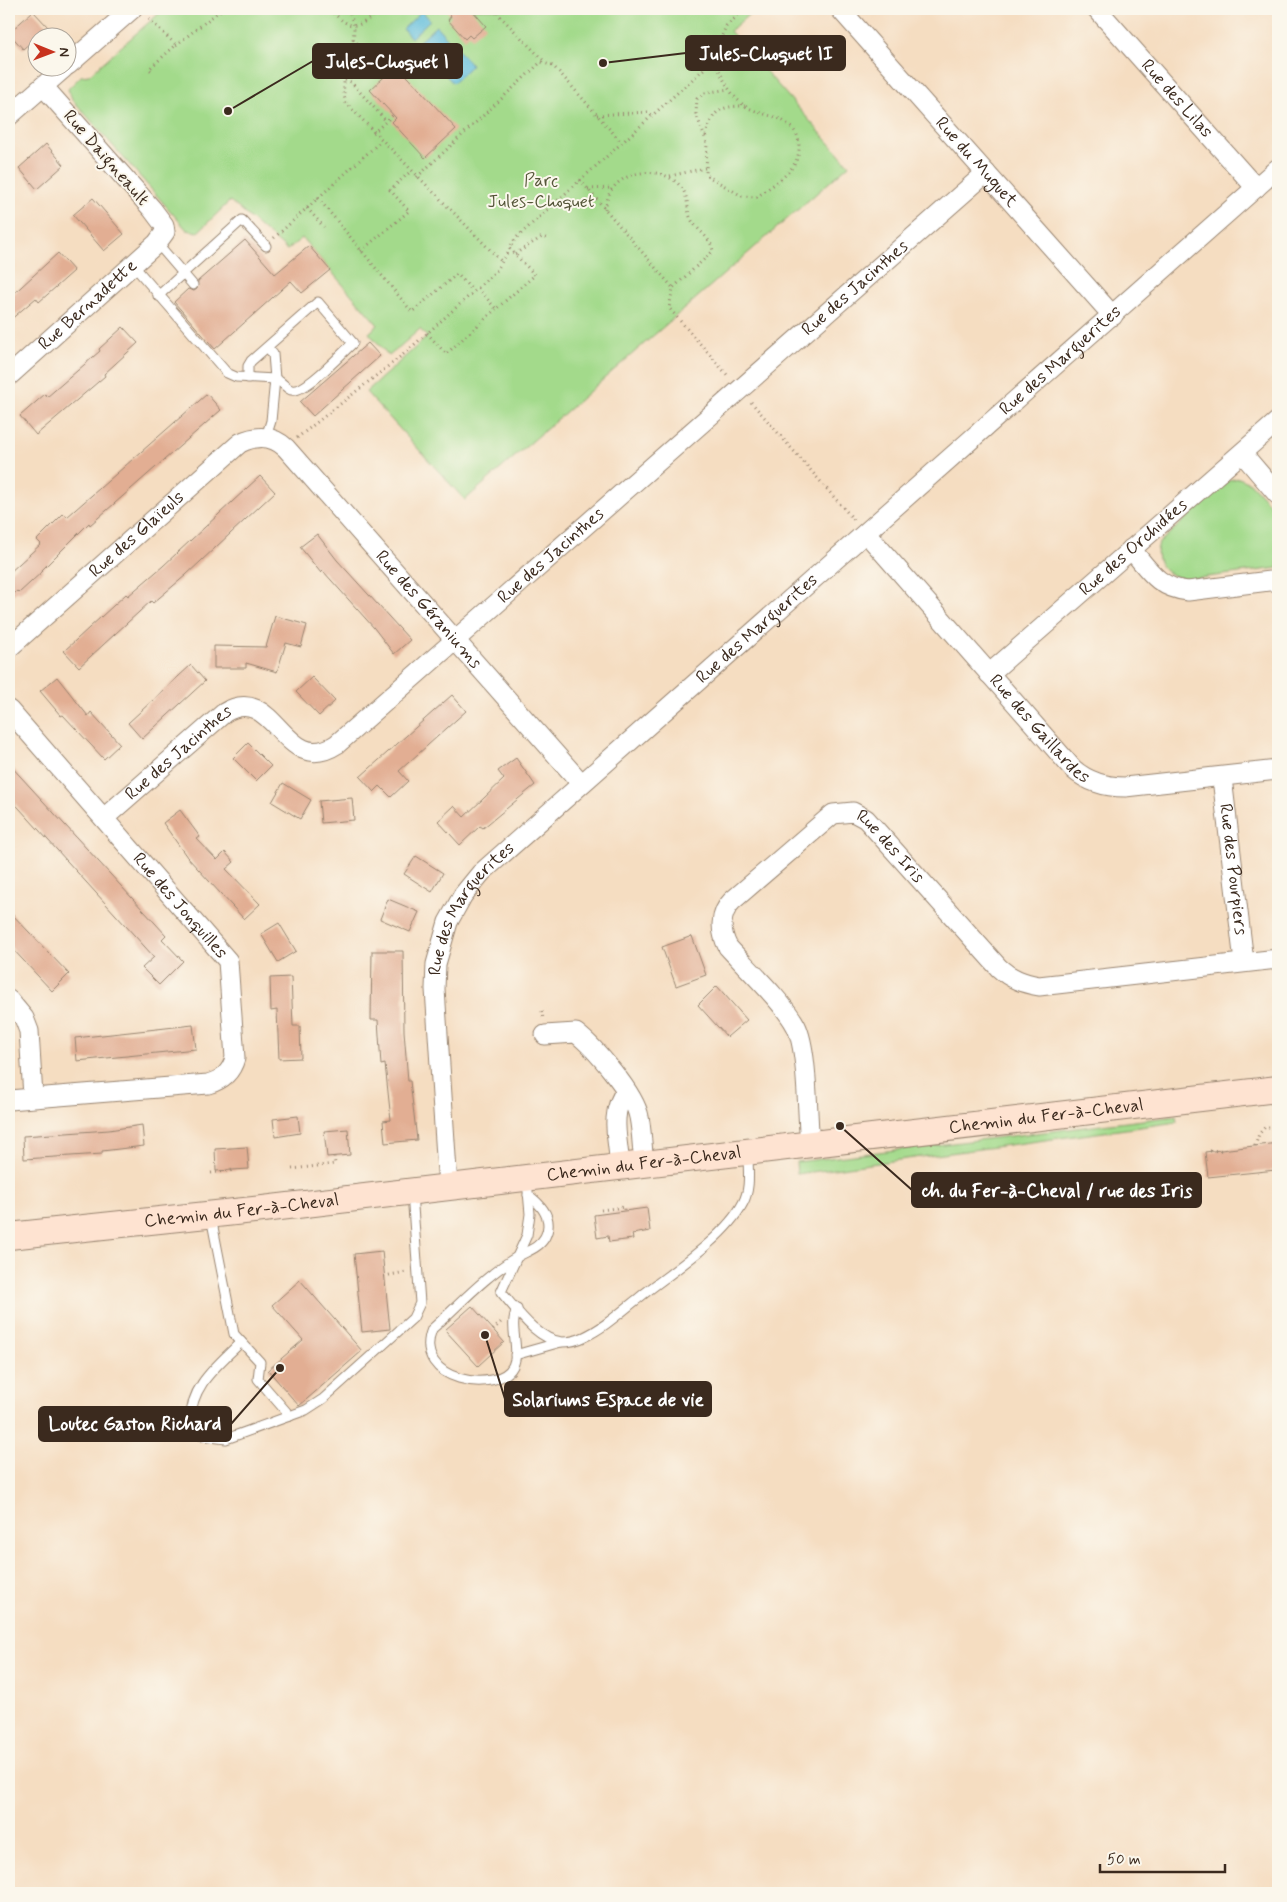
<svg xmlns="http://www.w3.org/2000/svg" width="1287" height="1902" viewBox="0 0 1287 1902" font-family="Mynerve,sans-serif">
<rect width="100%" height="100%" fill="#fbf7ec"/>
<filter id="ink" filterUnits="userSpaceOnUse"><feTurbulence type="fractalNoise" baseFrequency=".02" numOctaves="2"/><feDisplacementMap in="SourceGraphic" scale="10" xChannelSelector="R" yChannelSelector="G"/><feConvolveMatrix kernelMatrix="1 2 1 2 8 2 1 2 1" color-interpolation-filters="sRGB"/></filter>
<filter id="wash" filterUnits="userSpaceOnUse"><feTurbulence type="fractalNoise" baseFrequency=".0096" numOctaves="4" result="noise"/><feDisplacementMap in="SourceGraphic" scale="20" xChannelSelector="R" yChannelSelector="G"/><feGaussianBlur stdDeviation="1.12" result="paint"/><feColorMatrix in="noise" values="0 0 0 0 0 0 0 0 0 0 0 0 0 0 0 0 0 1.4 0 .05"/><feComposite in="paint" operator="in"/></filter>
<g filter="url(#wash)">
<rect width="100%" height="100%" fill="#f5ddc1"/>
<g fill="#a3da8b" stroke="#6f8254">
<path d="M 164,9 L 755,9 L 730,31 L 849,165 L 465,500 L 366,392 L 427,337 L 420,329 L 389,356 L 369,333 L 378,325 L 302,238 L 287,250 L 230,201 L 198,232 L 187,230 L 72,99 L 68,89 L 81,76 L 89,75 Z"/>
<path d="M 1239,478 L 1250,483 L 1278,513 L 1278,568 L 1191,579 C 1171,579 1151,566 1159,543 L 1223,485 L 1229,480 Z"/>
<path d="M 1176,1116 L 1177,1122 L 797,1174 L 796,1162 Z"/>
</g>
<g fill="#5ebddc" stroke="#4c747d">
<path d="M 422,11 L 430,20 L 411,38 L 403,29 Z"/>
<path d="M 436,26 L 472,65 L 453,83 L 416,44 Z"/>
</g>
<g id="blocks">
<g fill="#e2ae93">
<path d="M 445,9 L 471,9 L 486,26 L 472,38 L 469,35 L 465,39 L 448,20 L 451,16 Z"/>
<path d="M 33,11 L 48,27 L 23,49 L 9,33 Z"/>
<path d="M 397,65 L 456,129 L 425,158 L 392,122 L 396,118 L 370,90 Z"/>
<path d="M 46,144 L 64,165 L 37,189 L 19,168 Z"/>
<path d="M 93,198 L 124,234 L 104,251 L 73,215 Z"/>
<path d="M 245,240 L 275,274 L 309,246 L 330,270 L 302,293 L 291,281 L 215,349 L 174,302 L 188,289 L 194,291 L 197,289 L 198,281 Z"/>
<path d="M 58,253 L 74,271 L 39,302 L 36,298 L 9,321 L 9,298 Z"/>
<path d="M 123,327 L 138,343 L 104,374 L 105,376 L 36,435 L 20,416 L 45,394 L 47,397 L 100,351 L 99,349 Z"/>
<path d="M 368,343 L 380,356 L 313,416 L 300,402 Z"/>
<path d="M 207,394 L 221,410 L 90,525 L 89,523 L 42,570 L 43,571 L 19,593 L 17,591 L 9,598 L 9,573 L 41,544 L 37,540 L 64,513 L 67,517 Z"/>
<path d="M 260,476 L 275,492 L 186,575 L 153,603 L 151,601 L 79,667 L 64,651 L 126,594 L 128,596 L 163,566 Z"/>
<path d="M 317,534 L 337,560 L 410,640 L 394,654 L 374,628 L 323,571 L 321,573 L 300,547 Z"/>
<path d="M 275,616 L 307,625 L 301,647 L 286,643 L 277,672 L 246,663 L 246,668 L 214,668 L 214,646 L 266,647 Z"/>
<path d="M 191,665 L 205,681 L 142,739 L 128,723 Z"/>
<path d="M 57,677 L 88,716 L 91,712 L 120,744 L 104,759 L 63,715 L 61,716 L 40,691 Z"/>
<path d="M 312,677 L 335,701 L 319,716 L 296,692 Z"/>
<path d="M 452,695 L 466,711 L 399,771 L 408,781 L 391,797 L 380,786 L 374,792 L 360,777 Z"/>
<path d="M 248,743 L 271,766 L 256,781 L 233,758 Z"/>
<path d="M 516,758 L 535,785 L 483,828 L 480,826 L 460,845 L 438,821 L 454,806 L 464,817 L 504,779 L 498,771 Z"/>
<path d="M 9,764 L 166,935 L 162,939 L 183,961 L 159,985 L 142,968 L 154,957 L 9,797 Z"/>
<path d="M 283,783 L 311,800 L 300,819 L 272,802 Z"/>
<path d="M 352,798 L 354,820 L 321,823 L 319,801 Z"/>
<path d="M 180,810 L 200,837 L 197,839 L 217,860 L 225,852 L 234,862 L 226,869 L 260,904 L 244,919 L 187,857 L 163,823 Z"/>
<path d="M 416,856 L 443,873 L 432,892 L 404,874 Z"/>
<path d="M 388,899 L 419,912 L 410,932 L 380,919 Z"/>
<path d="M 9,911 L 69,974 L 52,991 L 9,945 Z"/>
<path d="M 279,923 L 296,951 L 278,962 L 261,934 Z"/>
<path d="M 692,936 L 706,975 L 676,986 L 662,947 Z"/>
<path d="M 372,951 L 403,951 L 404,1031 L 408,1081 L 410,1081 L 417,1140 L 385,1143 L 383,1121 L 391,1120 L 385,1064 L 381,1065 L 378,1020 L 371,1020 Z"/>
<path d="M 291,977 L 293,1026 L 300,1026 L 301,1058 L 279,1059 L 277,1010 L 271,1011 L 270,978 Z"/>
<path d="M 717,986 L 747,1020 L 727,1037 L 698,1005 Z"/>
<path d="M 193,1025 L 196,1049 L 77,1061 L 75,1038 Z"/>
<path d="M 298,1116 L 300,1133 L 275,1137 L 273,1119 Z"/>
<path d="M 142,1125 L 144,1146 L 102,1151 L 102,1154 L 24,1159 L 23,1136 L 109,1130 Z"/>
<path d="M 348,1129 L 350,1155 L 327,1157 L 324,1131 Z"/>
<path d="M 1278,1143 L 1278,1168 L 1276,1170 L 1208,1177 L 1205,1152 Z"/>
<path d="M 247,1147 L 249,1169 L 216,1171 L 215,1149 Z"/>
<path d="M 647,1208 L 650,1231 L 632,1234 L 633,1239 L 609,1242 L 608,1236 L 597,1238 L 594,1215 Z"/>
<path d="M 382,1251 L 390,1329 L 362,1332 L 354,1254 Z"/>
<path d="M 300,1280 L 362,1351 L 299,1406 L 268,1370 L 303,1340 L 272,1305 Z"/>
<path d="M 472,1306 L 504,1342 L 478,1366 L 445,1330 Z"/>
</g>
</g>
</g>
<g filter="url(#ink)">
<use href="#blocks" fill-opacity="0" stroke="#988470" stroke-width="1"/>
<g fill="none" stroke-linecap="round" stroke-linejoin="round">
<g stroke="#988470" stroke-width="11">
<g id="lane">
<path d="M 157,243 L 193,285"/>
<path d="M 133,265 L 227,373 L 236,377 L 275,379 L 271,421 L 266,437"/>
<path d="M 158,296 L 242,220 L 266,246"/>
<path d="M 248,378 L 248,366 L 251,361 L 318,302 L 353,343 C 342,353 305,394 291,390 C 284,387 282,381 275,379 L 273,354 L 267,347"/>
<path d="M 527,1180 L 530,1214 L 527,1235 L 501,1292 C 516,1309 537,1340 562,1342 C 569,1342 578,1340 584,1337 C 604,1328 622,1311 640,1297 C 670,1273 725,1238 743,1203 C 751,1188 748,1171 748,1155"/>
<path d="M 211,1217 L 234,1334 L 260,1362 L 258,1379 L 290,1416"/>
<path d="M 517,1309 C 508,1327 521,1348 513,1366 C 499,1395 411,1382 432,1329 C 459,1305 486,1275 517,1257 C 527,1251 539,1248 545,1237 C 554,1219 542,1205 528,1195"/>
<path d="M 241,1342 C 218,1365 188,1387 191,1424 L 203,1436 L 226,1439 L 306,1410 L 323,1399 L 413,1318 L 420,1303 L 412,1193"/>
<path d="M 515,1355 L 561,1342"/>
</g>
</g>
<g stroke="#988470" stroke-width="21">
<g id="street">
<path id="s1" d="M 840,9 L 1113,316"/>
<path id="s2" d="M 1097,9 L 1256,188"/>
<path d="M 68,65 L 132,9"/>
<path d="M 9,116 L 64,68"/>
<path id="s3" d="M 9,376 L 157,243 L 165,232 L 164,225 L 152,209 L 43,86"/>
<path d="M 1242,453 L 1278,495"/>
<path id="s4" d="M 866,533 L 1073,769 C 1088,782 1105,787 1125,787 L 1278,770"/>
<path d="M 1131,549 C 1149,570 1158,588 1188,591 L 1278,580"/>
<path id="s5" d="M 9,648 L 240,443 C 256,435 273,435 286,448 L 581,783"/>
<path id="s6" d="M 989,674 L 1278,421"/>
<path id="s7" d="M 9,710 L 228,961 L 235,1058 C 231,1073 222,1080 208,1084 L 9,1100"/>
<path id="s8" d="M 1222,778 L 1244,962"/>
<path id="s9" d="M 104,818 L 224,713 C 276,681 283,779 337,744 L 986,173"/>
<path d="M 9,1000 L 24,1018 L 29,1031 L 33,1097"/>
<path d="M 545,1035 L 576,1033 C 594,1047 635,1094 639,1117 C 642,1132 642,1148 644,1163"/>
<path id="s10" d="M 810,1145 C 807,1115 808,1050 796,1026 C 784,1003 747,968 728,947 C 720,932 719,914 732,901 L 833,814 L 853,812 L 866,819 L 999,968 C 1011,979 1023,983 1039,986 L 1278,959"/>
<path d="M 620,1166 C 618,1139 609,1113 626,1091"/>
<path id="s11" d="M 448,1187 L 435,989 L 436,964 L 448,922 L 463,895 L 481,873 L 1278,168"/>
</g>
</g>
<g stroke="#988470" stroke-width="28">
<g id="secondary">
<path id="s12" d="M 9,1236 L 263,1209 L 1278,1089"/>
</g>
</g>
<g stroke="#988470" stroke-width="3" stroke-dasharray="1 4" stroke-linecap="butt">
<path d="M 330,9 C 352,33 359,28 381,9"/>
<path d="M 350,9 C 349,16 354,21 354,28 C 354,52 338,79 346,103 L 501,261"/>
<path d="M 493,9 L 544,61"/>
<path d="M 149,19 L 176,45 L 149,69 L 153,72"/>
<path d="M 353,39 L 370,57 L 385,58 L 394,67"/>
<path d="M 176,45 L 222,9"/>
<path d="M 713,57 C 721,73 727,91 741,103 C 752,112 767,114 780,119 C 787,123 796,130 798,138 C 805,168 777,181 757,197 L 742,196 L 706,175 L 707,143 L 696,114 L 697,99 L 704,93 L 729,89"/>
<path d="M 345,80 L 351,82 L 386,121"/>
<path d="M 597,115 L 648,112 L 652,116"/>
<path d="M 373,133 L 393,115"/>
<path d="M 706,136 C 712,111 719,106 745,106"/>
<path d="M 670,176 L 705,168"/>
<path d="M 417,177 L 541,62 L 553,66 L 559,72 L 622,143"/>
<path d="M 580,180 L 673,288 L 669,308 L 729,377"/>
<path d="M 588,189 L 612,188"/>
<path d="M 318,198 L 412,312 L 457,274 L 473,291"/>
<path d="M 307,208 L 324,227"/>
<path d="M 605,209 C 607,202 608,193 613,188 C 629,168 665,167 681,187 C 690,199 686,210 691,219 C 697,231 711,237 713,251 L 673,288"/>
<path d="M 274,238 L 381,141"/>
<path d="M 361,251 L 409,211 L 390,190 L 411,171"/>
<path d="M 515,254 L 542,237 L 548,239"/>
<path d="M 478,288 L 496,309 L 535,275 L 509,248"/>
<path d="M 427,333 L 446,354 L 496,309"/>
<path d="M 751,402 L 854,520"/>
<path d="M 297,438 L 405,353 L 478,288 L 497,270 L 515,239 L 705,68 L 715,53 L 726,26 L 745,9"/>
<path d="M 542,1011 L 543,1020"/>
<path d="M 1255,1146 L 1259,1134 L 1265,1127 L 1278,1127"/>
<path d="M 1210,1151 L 1224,1150"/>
<path d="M 292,1169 L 335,1164 L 334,1156"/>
<path d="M 211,1173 L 233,1170"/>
<path d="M 601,1210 L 624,1207 L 624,1211"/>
<path d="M 384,1276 L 406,1272"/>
<path d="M 493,1330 L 501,1322"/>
</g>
<use href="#lane" stroke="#fff" stroke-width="9"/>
<use href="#street" stroke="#fff" stroke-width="19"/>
<use href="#secondary" stroke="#fee3d1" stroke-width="26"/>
</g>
</g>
<g text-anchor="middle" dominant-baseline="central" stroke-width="4" stroke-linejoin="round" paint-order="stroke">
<g font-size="18" fill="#3b2a1e" stroke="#fbf7ec">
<text stroke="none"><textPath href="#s2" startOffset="120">Rue des Lilas</textPath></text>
<text transform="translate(106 158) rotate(49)">Rue Daigneault</text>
<text stroke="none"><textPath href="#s1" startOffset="205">Rue du Muguet</textPath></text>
<text stroke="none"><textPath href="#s9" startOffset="981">Rue des Jacinthes</textPath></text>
<text stroke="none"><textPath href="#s3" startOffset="106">Rue Bernadette</textPath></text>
<text stroke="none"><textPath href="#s11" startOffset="1100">Rue des Marguerites</textPath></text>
<text stroke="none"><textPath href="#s5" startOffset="171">Rue des Glaïeuls</textPath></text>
<text stroke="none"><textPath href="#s6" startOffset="192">Rue des Orchidées</textPath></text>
<text stroke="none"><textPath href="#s9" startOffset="576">Rue des Jacinthes</textPath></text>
<text stroke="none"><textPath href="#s5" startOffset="574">Rue des Géraniums</textPath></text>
<text stroke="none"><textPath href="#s11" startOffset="695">Rue des Marguerites</textPath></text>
<text stroke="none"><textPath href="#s4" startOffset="262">Rue des Gaillardes</textPath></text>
<text stroke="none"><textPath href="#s9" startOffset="99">Rue des Jacinthes</textPath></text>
<text stroke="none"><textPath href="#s10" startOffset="479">Rue des Iris</textPath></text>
<text stroke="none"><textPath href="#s8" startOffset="92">Rue des Pourpiers</textPath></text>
<text stroke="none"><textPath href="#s7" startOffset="260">Rue des Jonquilles</textPath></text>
<text stroke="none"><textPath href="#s11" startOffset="290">Rue des Marguerites</textPath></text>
<text stroke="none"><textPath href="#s12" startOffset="1044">Chemin du Fer-à-Cheval</textPath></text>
<text stroke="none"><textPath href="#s12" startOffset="639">Chemin du Fer-à-Cheval</textPath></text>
<text stroke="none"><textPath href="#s12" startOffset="234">Chemin du Fer-à-Cheval</textPath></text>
</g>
<g font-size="18" fill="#555639" stroke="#fbf7ec">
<text x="541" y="181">Parc<tspan x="541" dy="21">Jules-Choquet</tspan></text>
</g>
</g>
<path fill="none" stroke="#3b2a1e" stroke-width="2" d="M603 63L686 53M228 111L313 61M840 1126L912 1190M485 1335L505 1399M280 1368L231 1424"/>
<g fill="#3b2a1e" stroke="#fbf7ec" stroke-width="2">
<circle cx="603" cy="63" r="5"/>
<circle cx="228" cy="111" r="5"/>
<circle cx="840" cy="1126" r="5"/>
<circle cx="485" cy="1335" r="5"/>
<circle cx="280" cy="1368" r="5"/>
</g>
<g fill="#3b2a1e" stroke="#3b2a1e" stroke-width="2">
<rect x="686" y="36" width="159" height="34" rx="5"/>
<rect x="313" y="44" width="149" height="34" rx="5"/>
<rect x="912" y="1173" width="289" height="34" rx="5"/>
<rect x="505" y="1382" width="206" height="34" rx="5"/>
<rect x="39" y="1407" width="192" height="34" rx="5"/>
</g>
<g font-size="19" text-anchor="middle" font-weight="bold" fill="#fff">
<text x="766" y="60">Jules-Choquet II</text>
<text x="387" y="68">Jules-Choquet I</text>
<text x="1057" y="1197">ch. du Fer-à-Cheval / rue des Iris</text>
<text x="608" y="1406">Solariums Espace de vie</text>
<text x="135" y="1430">Loutec Gaston Richard</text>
</g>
<rect width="1287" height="1902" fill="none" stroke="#fbf7ec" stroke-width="30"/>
<g transform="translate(52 52) rotate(91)"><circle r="24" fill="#fbf7ec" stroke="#aea59a"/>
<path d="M0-4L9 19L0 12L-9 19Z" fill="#c8321e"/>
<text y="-8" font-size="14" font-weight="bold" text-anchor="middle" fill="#3b2a1e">N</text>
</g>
<path d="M1100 1864v8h125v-8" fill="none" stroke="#3b2a1e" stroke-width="2.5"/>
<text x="1107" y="1864" font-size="15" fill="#3b2a1e" stroke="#fbf7ec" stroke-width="4" paint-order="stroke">50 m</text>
</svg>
